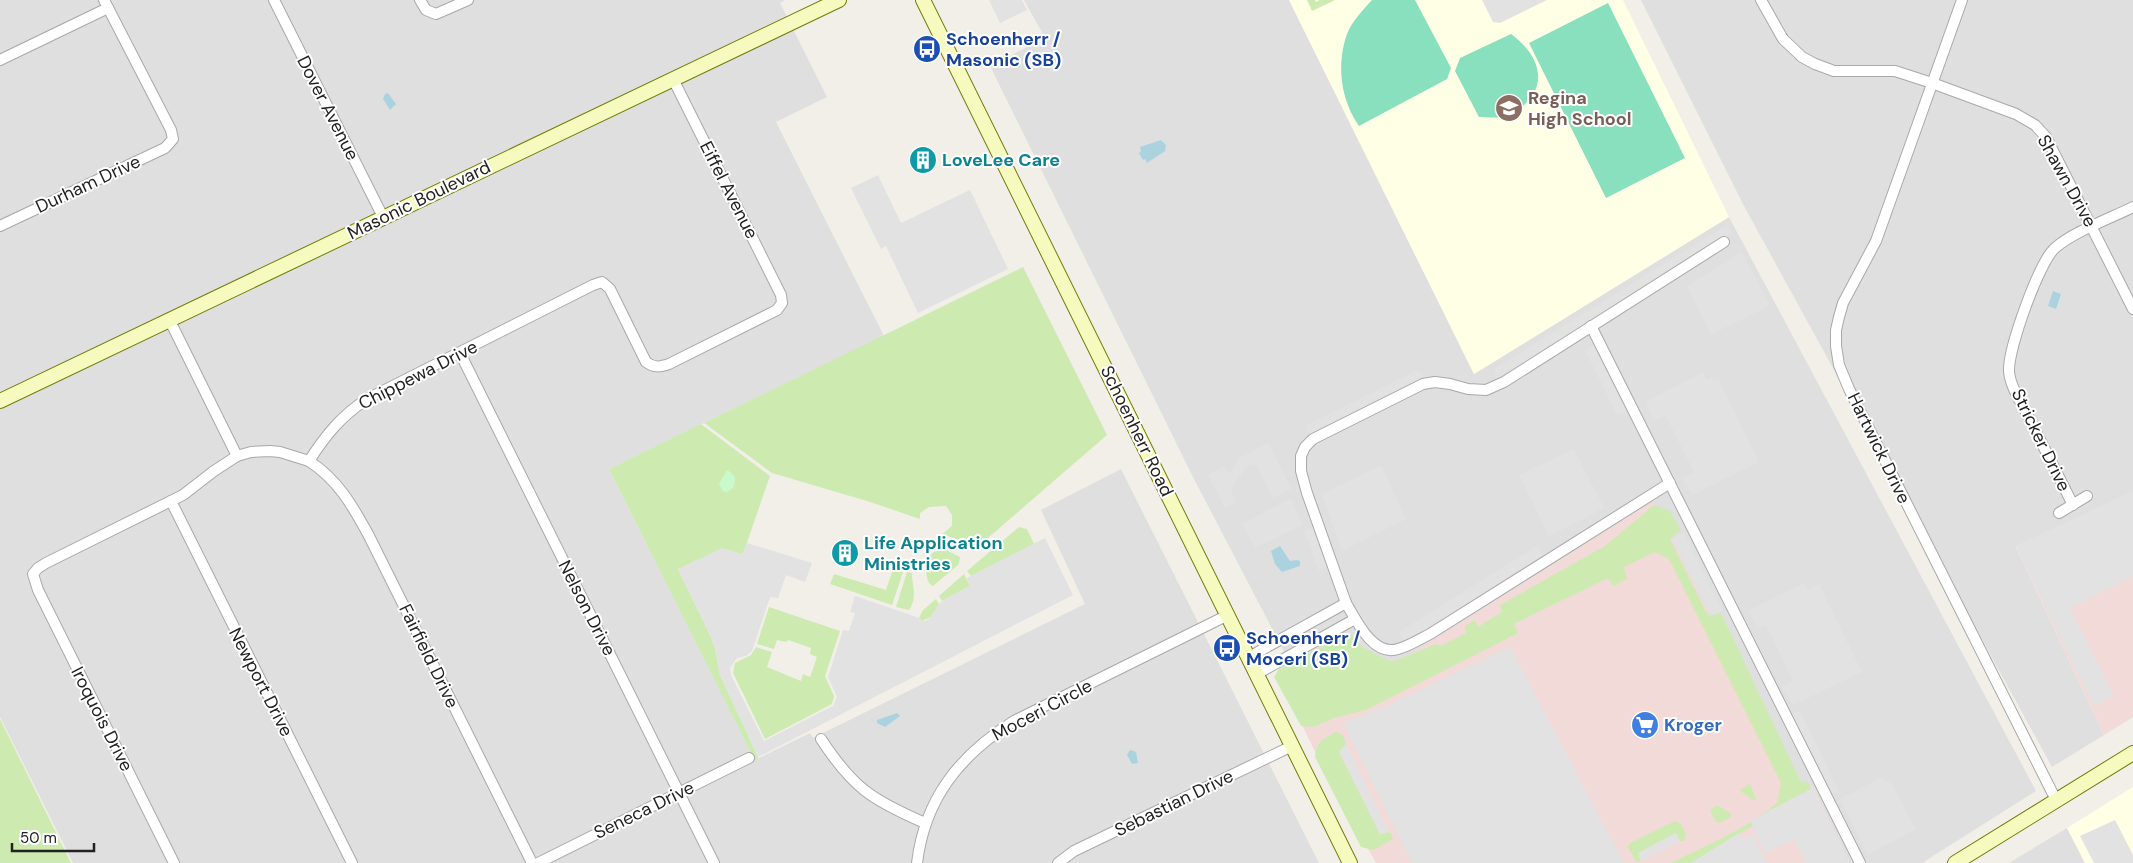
<svg xmlns="http://www.w3.org/2000/svg" width="2133" height="863" viewBox="0 0 2133 863" font-family="'DM Sans',sans-serif">
<rect width="100%" height="100%" fill="#f2efe9"/>
<g fill="#e0dfdf">
<path d="M 0,0 L 785,0 L 780,3 L 827,97 L 776,122 L 884,336 L 609,469 L 755,760 L 810,733 L 813,738 L 1085,604 L 1041,510 L 1121,469 L 1319,863 L 73,863 L 0,717 Z"/>
<path d="M 1024,0 L 1289,0 L 1474,374 L 1729,217 L 2036,791 L 1922,863 L 1849,863 L 1812,786 L 1799,794 L 1316,713 L 1194,479 L 990,66 L 1045,38 Z"/>
<path d="M 1641,0 L 2133,0 L 2133,491 L 2016,547 L 2104,735 L 2052,767 L 1744,206 Z"/>
<path d="M 2067,828 L 2085,863 L 2009,863 Z"/>
</g>
<g fill="#f2dad9">
<path d="M 2133,491 L 2133,717 L 2104,735 L 2016,546 Z"/>
<path d="M 1653,501 L 1799,793 L 1812,786 L 1849,863 L 1376,863 L 1367,847 L 1358,840 L 1301,723 Z"/>
</g>
<g fill="#ffffe5">
<path d="M 1289,0 L 1623,0 L 1729,217 L 1474,374 Z"/>
<path d="M 2133,787 L 2133,863 L 2085,863 L 2067,828 Z"/>
</g>
<g fill="#cdebb0">
<path d="M 1307,0 L 1315,0 L 1316,2 L 1320,0 L 1335,0 L 1312,11 Z"/>
<path d="M 1023,267 L 1107,435 L 981,544 L 975,546 L 942,534 L 952,526 L 952,515 L 946,506 L 929,507 L 920,513 L 920,519 L 867,501 L 772,473 L 704,423 Z"/>
<path d="M 701,424 L 770,476 L 743,554 L 678,569 L 710,635 L 715,648 L 720,675 L 758,757 L 758,759 L 755,761 L 609,469 Z"/>
<path d="M 1654,505 L 1670,511 L 1681,530 L 1670,539 L 1708,616 L 1721,613 L 1801,782 L 1808,781 L 1811,791 L 1691,863 L 1671,863 C 1707,845 1746,829 1777,803 L 1781,783 L 1669,559 L 1655,552 L 1624,567 L 1627,579 L 1613,586 L 1608,578 L 1514,624 L 1518,633 L 1366,710 L 1334,718 L 1313,727 L 1301,726 L 1274,677 L 1279,669 L 1348,634 L 1350,634 L 1364,648 L 1392,662 L 1436,644 L 1441,646 L 1466,633 L 1465,626 L 1475,620 L 1478,627 L 1502,612 L 1500,605 L 1605,546 Z"/>
<path d="M 1019,527 L 1027,529 L 1034,544 L 971,576 L 967,571 Z"/>
<path d="M 946,550 L 960,557 L 959,564 L 933,586 C 923,582 925,558 934,552 C 937,550 942,551 946,550 Z"/>
<path d="M 893,569 L 903,572 L 892,605 L 830,584 L 834,574 L 886,590 Z"/>
<path d="M 907,572 L 912,573 C 912,588 918,597 909,610 L 896,607 Z"/>
<path d="M 964,574 L 970,586 L 942,601 L 939,596 Z"/>
<path d="M 936,599 L 939,604 L 931,617 L 922,621 L 919,618 L 923,610 Z"/>
<path d="M 769,607 L 840,631 L 825,676 L 834,696 L 832,704 L 765,739 L 733,673 L 735,663 L 751,655 L 756,647 L 772,652 L 767,667 L 801,681 L 803,674 L 810,677 L 817,657 L 810,654 L 811,648 L 788,640 L 786,642 L 777,640 L 774,649 L 757,644 Z"/>
<path d="M 0,719 L 71,863 L 0,863 Z"/>
<path d="M 1336,732 L 1343,735 L 1346,744 L 1339,752 L 1380,834 L 1389,832 L 1391,833 L 1393,839 L 1373,850 L 1361,847 L 1315,757 C 1316,742 1323,739 1336,732 Z"/>
<path d="M 1750,784 L 1756,799 L 1754,801 L 1739,790 Z"/>
<path d="M 1717,805 L 1730,813 L 1731,817 L 1719,823 L 1716,822 L 1710,810 Z"/>
<path d="M 1675,821 L 1681,824 L 1686,834 L 1684,841 L 1680,841 L 1676,833 L 1638,853 L 1641,861 L 1636,862 L 1628,847 L 1630,843 Z"/>
</g>
<path fill="#c8facc" d="M 727,470 C 736,475 736,480 733,488 L 727,492 L 723,491 L 719,484 Z"/>
<g fill="#88e0be">
<path d="M 1372,0 L 1415,0 L 1451,68 L 1447,79 L 1359,126 C 1341,100 1336,65 1347,34 C 1352,21 1363,10 1372,0 Z"/>
<path d="M 1608,3 L 1685,158 L 1606,198 L 1529,43 Z"/>
<path d="M 1511,34 C 1545,59 1550,94 1509,115 C 1502,119 1487,117 1479,117 L 1455,71 L 1460,58 Z"/>
</g>
<g fill="#e2e2e2">
<path d="M 989,0 L 1022,0 L 1027,10 L 1000,23 Z"/>
<path d="M 1482,0 L 1547,0 L 1500,23 L 1493,22 Z"/>
<path d="M 878,175 L 901,223 L 970,190 L 1008,269 L 918,313 L 886,246 L 881,249 L 851,188 Z"/>
<path d="M 1728,224 L 1732,233 L 1497,378 L 1494,369 Z"/>
<path d="M 1742,252 L 1770,306 L 1711,334 L 1687,286 Z"/>
<path d="M 1595,344 L 1627,412 L 1617,415 L 1585,350 Z"/>
<path d="M 1418,370 L 1423,377 L 1310,434 L 1305,426 Z"/>
<path d="M 1703,372 L 1707,379 L 1712,377 L 1714,380 L 1718,378 L 1759,462 L 1693,495 L 1681,478 L 1692,473 L 1693,470 L 1667,418 L 1664,416 L 1654,421 L 1645,402 Z"/>
<path d="M 1268,443 L 1292,489 L 1273,498 L 1257,466 L 1254,464 L 1250,465 L 1246,467 L 1231,490 L 1236,502 L 1225,508 L 1208,475 L 1224,467 L 1230,474 L 1239,458 Z"/>
<path d="M 1574,449 L 1604,508 L 1549,536 L 1519,475 Z"/>
<path d="M 1381,465 L 1406,519 L 1342,551 L 1322,494 Z"/>
<path d="M 2133,491 L 2133,576 L 2070,608 L 2114,696 L 2094,706 L 2016,546 Z"/>
<path d="M 1291,498 L 1303,525 L 1255,548 L 1242,524 Z"/>
<path d="M 1313,527 L 1328,567 L 1319,571 L 1304,531 Z"/>
<path d="M 1684,532 L 1723,611 L 1711,615 L 1672,539 Z"/>
<path d="M 1045,538 L 1073,595 L 758,757 L 720,675 L 715,648 L 710,635 L 678,569 L 722,548 L 742,554 L 747,543 L 812,563 L 805,582 L 786,575 L 778,598 L 770,597 L 752,651 L 746,656 L 737,658 L 730,668 L 731,675 L 764,741 L 833,706 L 837,697 L 828,677 L 830,671 L 843,630 L 849,631 L 855,613 L 850,612 L 855,596 L 908,614 L 919,618 L 922,621 L 926,621 L 931,617 L 939,604 L 944,600 L 970,586 L 967,578 Z"/>
<path d="M 1537,546 L 1543,555 L 1404,642 L 1399,632 Z"/>
<path d="M 1804,583 L 1808,590 L 1819,585 L 1862,672 L 1793,705 L 1782,687 L 1793,681 L 1766,625 L 1757,629 L 1749,610 Z"/>
<path d="M 1510,647 L 1624,863 L 1412,863 L 1343,723 L 1385,707 Z"/>
<path d="M 1800,711 L 1839,791 L 1831,795 L 1791,715 Z"/>
<path d="M 1346,744 L 1389,832 L 1380,834 L 1339,752 Z"/>
<path d="M 1882,777 L 1885,783 L 1890,780 L 1916,829 L 1868,855 L 1840,799 Z"/>
<path d="M 1812,788 L 1849,863 L 1806,863 L 1794,839 L 1765,853 L 1750,821 Z"/>
<path d="M 2115,820 L 2133,855 L 2133,863 L 2094,863 L 2080,836 Z"/>
<path d="M 1676,833 L 1680,841 L 1641,861 L 1638,853 Z"/>
<path d="M 1739,833 L 1743,839 L 1753,835 L 1767,863 L 1691,863 Z"/>
</g>
<g fill="#aad3df">
<path d="M 388,93 L 396,104 L 390,110 L 383,99 L 385,94 Z"/>
<path d="M 1161,140 L 1166,145 L 1165,151 L 1147,163 L 1145,159 L 1143,160 L 1139,153 L 1141,151 L 1140,147 Z"/>
<path d="M 2053,291 L 2061,294 L 2056,309 L 2048,306 Z"/>
<path d="M 1280,546 L 1290,561 L 1297,560 L 1300,561 L 1300,566 L 1282,572 L 1275,564 L 1271,551 Z"/>
<path d="M 897,713 L 900,716 L 885,727 L 877,723 L 877,720 Z"/>
<path d="M 1130,750 L 1136,752 L 1138,763 L 1132,764 L 1127,755 Z"/>
</g>
<g fill="none" stroke-linecap="round" stroke-linejoin="round">
<g stroke="#a9a9a9" stroke-width="12">
<g id="street">
<path d="M 274,0 L 383,217"/>
<path d="M 420,0 L 426,10 L 436,14 L 468,0"/>
<path d="M 1761,0 L 1783,39 L 1802,57 L 1815,64 L 1834,71 L 1895,71 L 1932,83 L 2016,114 L 2035,125 L 2046,137 L 2133,309"/>
<path d="M 1962,0 L 1876,241 L 1843,303 L 1839,317 L 1836,330 L 1836,346 L 1839,365 L 1849,389 L 2056,800"/>
<path d="M 0,60 L 108,8"/>
<path d="M 0,226 L 165,148 L 173,139 L 171,130 L 104,0"/>
<path d="M 169,319 L 237,456"/>
<path d="M 1591,326 L 1860,863"/>
<path d="M 460,353 L 714,863"/>
<path d="M 309,461 C 338,480 352,505 368,534 L 532,863"/>
<path d="M 1670,483 L 1430,634 C 1420,639 1409,646 1398,649 C 1373,657 1356,620 1346,603 L 1307,493 L 1301,471 L 1301,456 L 1305,447 L 1313,439 L 1423,384 L 1435,382 L 1450,384 L 1468,389 L 1486,390 L 1504,382 L 1724,242"/>
<path d="M 171,501 L 352,863"/>
<path d="M 2073,505 C 2058,475 2043,446 2028,416 C 2022,403 2010,387 2009,371 C 2008,349 2039,262 2055,248 C 2073,232 2111,218 2133,207"/>
<path d="M 2059,513 L 2087,496"/>
<path d="M 1249,657 L 1346,603"/>
<path d="M 1257,674 L 1355,619"/>
<path d="M 821,739 C 853,788 872,800 925,823"/>
<path d="M 174,863 L 38,590 L 33,574 L 38,568 L 46,563 L 183,495 L 214,471 L 237,456 L 251,452 L 270,451 L 280,452 L 309,461 C 325,436 341,416 367,399 L 593,285 L 602,282 L 610,289 L 646,362 C 654,368 660,367 669,364 L 777,310 L 782,303 L 781,295 L 673,79"/>
<path d="M 538,863 L 749,758"/>
<path d="M 917,863 C 925,798 960,755 1014,721 L 1228,615"/>
<path d="M 1058,863 L 1074,851 L 1292,746"/>
</g>
</g>
<g stroke="#707d05" stroke-width="16">
<g id="secondary">
<path d="M 923,0 L 1350,863"/>
<path d="M 0,401 L 839,0"/>
<path d="M 1955,863 L 2133,753"/>
</g>
</g>
<use href="#street" stroke="#fff" stroke-width="10"/>
<use href="#secondary" stroke="#f7fabf" stroke-width="14"/>
</g>
<defs>
<g id="bus-disc" transform="scale(1.4375)"><circle r="9.5" fill="#1a4fb4" stroke="#fff"/><path d="M-5-6H5V4H4V6H2V4H-2V6H-4V4H-5ZM-3.5-4V0h7V-4ZM-3.5 1.2v1.5H-2V1.2ZM2 1.2v1.5H3.5V1.2Z" fill="#fff"/></g>
<g id="school-disc" transform="scale(1.4375)"><circle r="9.5" fill="#8d6e63" stroke="#fff"/><path d="M0-5L7-2L0 1L-7-2ZM-4 1L0 2.5L4 1V4Q0 6-4 4Z" fill="#fff"/></g>
<g id="building-disc" transform="scale(1.4375)"><circle r="9.5" fill="#0f9aa8" stroke="#fff"/><path d="M-4-6H4V6H1V3H-1V6H-4ZM-2.5-4.3h1.7v1.8h-1.7ZM.8-4.3h1.7v1.8H.8ZM-2.5-1h1.7V.8h-1.7ZM.8-1h1.7V.8H.8Z" fill="#fff"/></g>
<g id="supermarket-disc" transform="scale(1.4375)"><circle r="9.5" fill="#3f7fe0" stroke="#fff"/><path d="M-6-5.5h2.5l.6 2H6L4.5 2H-2.5L-4.4-4H-6ZM-1.5 3.2a1.3 1.3 0 1 0 .1 0ZM3 3.2a1.3 1.3 0 1 0 .1 0Z" fill="#fff"/></g>
</defs>
<g fill-rule="evenodd">
<use href="#bus-disc" x="927" y="49"/>
<use href="#school-disc" x="1509" y="108"/>
<use href="#building-disc" x="923" y="160"/>
<use href="#building-disc" x="845" y="553"/>
<use href="#bus-disc" x="1227" y="648"/>
<use href="#supermarket-disc" x="1645" y="725"/>
</g>
<g text-anchor="middle" dominant-baseline="central" stroke-width="4" stroke-linejoin="round" paint-order="stroke">
<g font-size="18" font-weight="bold" fill="#164399" stroke="#fff" text-anchor="start">
<text x="946" y="39">Schoenherr /<tspan x="946" dy="21">Masonic (SB)</tspan></text>
<text x="1246" y="638">Schoenherr /<tspan x="1246" dy="21">Moceri (SB)</tspan></text>
</g>
<g font-size="18" font-weight="bold" fill="#785e54" stroke="#fff" text-anchor="start">
<text x="1528" y="98">Regina<tspan x="1528" dy="21">High School</tspan></text>
</g>
<g font-size="18" fill="#222" stroke="#fff">
<text transform="translate(328 108) rotate(63)">Dover Avenue</text>
<text transform="translate(2067 181) rotate(61)">Shawn Drive</text>
<text transform="translate(88 184) rotate(-25)">Durham Drive</text>
<text transform="translate(729 190) rotate(63)">Eiffel Avenue</text>
<text transform="translate(419 200) rotate(-26)">Masonic Boulevard</text>
<text transform="translate(418 375) rotate(-27)">Chippewa Drive</text>
<text transform="translate(1137 431) rotate(64)">Schoenherr Road</text>
<text transform="translate(2041 440) rotate(64)">Stricker Drive</text>
<text transform="translate(1879 448) rotate(64)">Hartwick Drive</text>
<text transform="translate(587 608) rotate(63)">Nelson Drive</text>
<text transform="translate(429 656) rotate(64)">Fairfield Drive</text>
<text transform="translate(261 682) rotate(63)">Newport Drive</text>
<text transform="translate(1042 710) rotate(-28)">Moceri Circle</text>
<text transform="translate(102 719) rotate(63)">Iroquois Drive</text>
<text transform="translate(1174 803) rotate(-26)">Sebastian Drive</text>
<text transform="translate(644 810) rotate(-26)">Seneca Drive</text>
</g>
<g font-size="18" font-weight="bold" fill="#0d838f" stroke="#fff" text-anchor="start">
<text x="942" y="160">LoveLee Care</text>
<text x="864" y="543">Life Application<tspan x="864" dy="21">Ministries</tspan></text>
</g>
<g font-size="18" font-weight="bold" fill="#366cbe" stroke="#fff" text-anchor="start">
<text x="1664" y="725">Kroger</text>
</g>
</g>
<path d="M12 843v8h82v-8" fill="none" stroke="#222222" stroke-width="2.5"/>
<text x="20" y="843" font-size="15" fill="#222222" stroke="#ffffff" stroke-width="4" paint-order="stroke">50 m</text>
</svg>
